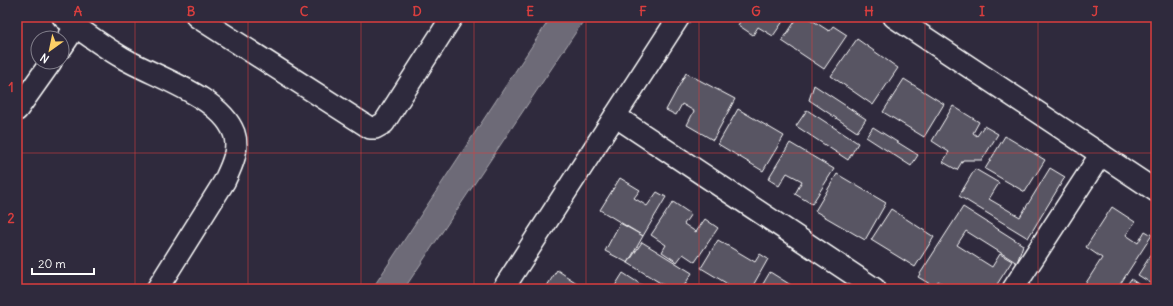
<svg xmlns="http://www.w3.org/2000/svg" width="1173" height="306" viewBox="0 0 1173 306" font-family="Delius,sans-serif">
<rect width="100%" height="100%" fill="#2f2a3d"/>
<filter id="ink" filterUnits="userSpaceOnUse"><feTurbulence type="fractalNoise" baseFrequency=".025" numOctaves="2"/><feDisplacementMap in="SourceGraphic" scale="8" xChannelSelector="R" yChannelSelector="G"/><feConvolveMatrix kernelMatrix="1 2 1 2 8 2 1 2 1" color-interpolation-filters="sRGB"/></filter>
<g filter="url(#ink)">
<path fill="#6d6a77" stroke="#a7a6ad" d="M 551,17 L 586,17 L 404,289 L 372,289 Z"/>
<g fill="#595564" stroke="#fff">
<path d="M 743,17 L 786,17 L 773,36 L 758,27 L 753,35 L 738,25 Z"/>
<path d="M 798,17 L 807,17 L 829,31 L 833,26 L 847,35 L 824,69 L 782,41 Z"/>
<path d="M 857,39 L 898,68 L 873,105 L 831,76 Z"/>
<path d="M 686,73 L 735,99 L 713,140 L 687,125 L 694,111 L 682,104 L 676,115 L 666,110 Z"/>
<path d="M 904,79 L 944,104 L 924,137 L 883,112 Z"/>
<path d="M 814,85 L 866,119 L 857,132 L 809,100 Z"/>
<path d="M 953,106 L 979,122 L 973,133 L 977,136 L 984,126 L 998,134 L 982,160 L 963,160 L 957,170 L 943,162 L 949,152 L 932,141 Z"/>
<path d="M 738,109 L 784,136 L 763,171 L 718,144 Z"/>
<path d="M 807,110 L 858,143 L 848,160 L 796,126 Z"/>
<path d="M 873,127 L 918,155 L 911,166 L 866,137 Z"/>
<path d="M 1005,136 L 1045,160 L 1025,192 L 985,169 Z"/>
<path d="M 790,143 L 834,169 L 812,204 L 795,194 L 802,181 L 787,173 L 779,186 L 768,179 Z"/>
<path d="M 1050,168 L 1065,177 L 1028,238 L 959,196 L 975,169 L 999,183 L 989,199 L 1020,217 Z"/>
<path d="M 837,174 L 886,203 L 865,240 L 815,211 Z"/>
<path d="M 620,178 L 640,190 L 634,198 L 647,206 L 657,192 L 666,197 L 643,236 L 600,210 Z"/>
<path d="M 673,202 L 691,214 L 684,224 L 696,232 L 705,219 L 718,228 L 695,262 L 683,254 L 677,262 L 662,252 L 666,245 L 651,235 Z"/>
<path d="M 963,207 L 1023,245 L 1017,263 L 966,231 L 957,245 L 992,267 L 1000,254 L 1012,261 L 994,289 L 951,289 L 938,281 L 935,287 L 918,277 Z"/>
<path d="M 1112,207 L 1135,222 L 1126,235 L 1138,243 L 1145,231 L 1152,235 L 1117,289 L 1088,289 L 1084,286 L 1102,258 L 1086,247 Z"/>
<path d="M 891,209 L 934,237 L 915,267 L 871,240 Z"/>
<path d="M 620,223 L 643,236 L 628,263 L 605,251 Z"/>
<path d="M 718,240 L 755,262 L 760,254 L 768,259 L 751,289 L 736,289 L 701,268 Z"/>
<path d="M 642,242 L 692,273 L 682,289 L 670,289 L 628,263 Z"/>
<path d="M 1156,247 L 1156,289 L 1151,289 L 1154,285 L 1138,275 Z"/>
<path d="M 557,270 L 586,289 L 545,289 Z"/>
<path d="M 770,272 L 794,287 L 793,289 L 760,289 Z"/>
<path d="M 623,273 L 648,289 L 613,289 Z"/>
<path d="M 1131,279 L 1141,286 L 1139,289 L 1124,289 Z"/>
</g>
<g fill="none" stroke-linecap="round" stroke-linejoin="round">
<g stroke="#fff" stroke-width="24">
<g id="street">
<path d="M 63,17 C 82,31 102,46 123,58 C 155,77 220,96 234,133 C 240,150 231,167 224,182 L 157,289"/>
<path d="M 197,17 L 370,128 L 375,128 L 384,123 L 452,17"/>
<path d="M 894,17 L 1156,191"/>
<path d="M 62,47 L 76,26"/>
<path d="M 17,110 L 51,62"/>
<path d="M 615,116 L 875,289"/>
<path d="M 503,289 L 679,17"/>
<path d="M 1013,289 L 1101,154"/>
</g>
</g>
<use href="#street" stroke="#2f2a3d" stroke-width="21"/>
</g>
</g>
<path fill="none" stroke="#da3e3e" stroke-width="1" stroke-opacity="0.55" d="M 135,17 L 135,289M 248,17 L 248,289M 361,17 L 361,289M 474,17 L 474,289M 586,17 L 586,289M 699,17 L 699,289M 812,17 L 812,289M 925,17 L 925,289M 1038,17 L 1038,289M 17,153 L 1156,153"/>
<rect width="1173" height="306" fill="none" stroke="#2f2a3d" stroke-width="44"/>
<g transform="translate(50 50) rotate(213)"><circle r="19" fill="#2f2a3d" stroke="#827f8b"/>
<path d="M0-3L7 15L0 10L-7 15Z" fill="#ffd166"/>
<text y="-6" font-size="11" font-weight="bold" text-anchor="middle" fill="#ffffff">N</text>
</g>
<path d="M32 268v6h62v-6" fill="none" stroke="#ffffff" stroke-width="2"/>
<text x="38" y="268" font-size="12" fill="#ffffff" stroke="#2f2a3d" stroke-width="3" paint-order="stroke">20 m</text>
<rect x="22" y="22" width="1129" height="262" fill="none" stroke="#da3e3e" stroke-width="1.5"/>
<g font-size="13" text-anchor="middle" font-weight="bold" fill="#da3e3e">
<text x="78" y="16">A</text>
<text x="191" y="16">B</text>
<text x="304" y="16">C</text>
<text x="417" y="16">D</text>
<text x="530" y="16">E</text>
<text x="643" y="16">F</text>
<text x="756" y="16">G</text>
<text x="869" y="16">H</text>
<text x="982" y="16">I</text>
<text x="1095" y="16">J</text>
<text x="11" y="92">1</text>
<text x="11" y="223">2</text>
</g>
</svg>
